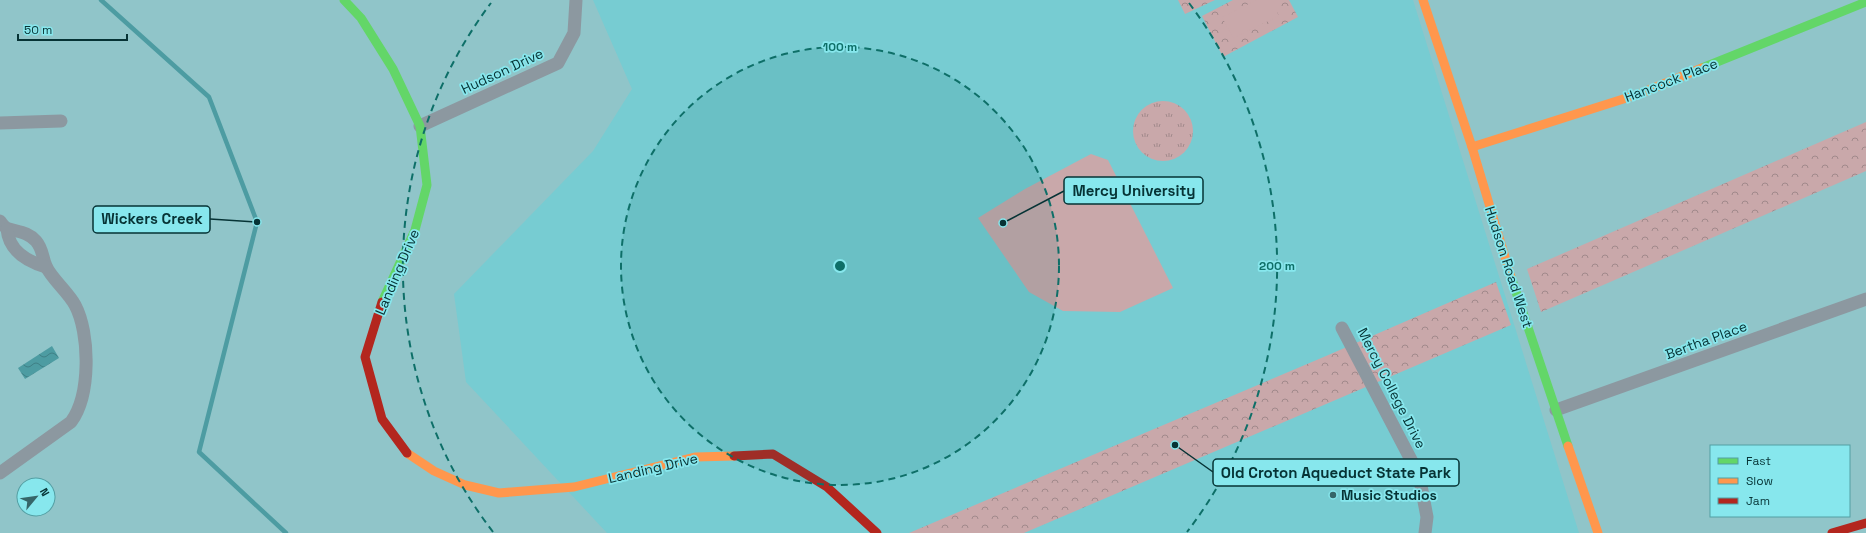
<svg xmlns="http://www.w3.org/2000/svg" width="1866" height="533" viewBox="0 0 1866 533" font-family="'Space Grotesk',sans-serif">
<defs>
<pattern id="grass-tufts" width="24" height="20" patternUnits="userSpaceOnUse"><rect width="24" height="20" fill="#c9a8aa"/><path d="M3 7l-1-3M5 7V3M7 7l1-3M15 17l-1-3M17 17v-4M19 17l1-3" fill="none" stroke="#a1898b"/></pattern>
<pattern id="forest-crowns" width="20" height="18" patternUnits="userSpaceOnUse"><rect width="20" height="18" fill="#c9a8aa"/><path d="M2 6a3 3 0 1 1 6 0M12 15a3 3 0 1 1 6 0" fill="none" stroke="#a1898b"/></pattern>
<pattern id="water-waves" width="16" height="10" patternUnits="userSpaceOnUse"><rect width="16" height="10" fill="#4d9ca2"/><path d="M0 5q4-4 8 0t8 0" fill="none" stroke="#3e8085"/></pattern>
</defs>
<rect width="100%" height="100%" fill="#90c5c9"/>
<path fill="#77ccd2" d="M 593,0 L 1413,0 L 1579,533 L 607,533 L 466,382 L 454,294 L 593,151 L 632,89 Z"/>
<circle fill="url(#grass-tufts)" cx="1163" cy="131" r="30"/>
<g fill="url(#forest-crowns)">
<path d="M 1178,0 L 1215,0 L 1185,14 Z"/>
<path d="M 1233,0 L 1289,0 L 1298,17 L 1223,57 L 1202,16 Z"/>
<path d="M 1866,122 L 1866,171 L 1541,312 L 1527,269 Z"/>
<path d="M 1496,282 L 1511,325 L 1024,533 L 909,533 L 1326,356 Z"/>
</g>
<g fill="#c9a8aa">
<path d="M 1257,0 L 1271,0 L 1279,16 L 1233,38 L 1222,17 Z"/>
<path d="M 1091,154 L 1108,160 L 1173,288 L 1120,312 L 1063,311 L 1029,292 L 978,218 L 1025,189 Z"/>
</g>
<path fill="url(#water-waves)" d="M 52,346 L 59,358 L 25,379 L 18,368 Z"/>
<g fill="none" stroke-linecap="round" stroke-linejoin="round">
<path stroke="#4d9ca2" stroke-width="4.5" d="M 101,0 L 209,97 L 257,222 L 199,452 L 286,533"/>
<g stroke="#8c98a0" stroke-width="13">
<path d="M 0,123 L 61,121"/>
<path d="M 420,126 L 558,63 L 574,33 L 576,0"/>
<path d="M 0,221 C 2,224 5,228 9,229 C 19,232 28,232 36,241 C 43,249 42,257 46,266 C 51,278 68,292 75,305 C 90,333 91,395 71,422 L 0,473"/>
<path d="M 7,229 C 9,251 26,261 46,267"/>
<path d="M 1342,328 L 1419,475 L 1427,517 L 1425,533"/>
<path d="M 1556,410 L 1866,299"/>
</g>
<g stroke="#63d668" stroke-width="9">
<path d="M 344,0 L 361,18 L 393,69 L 420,126 L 427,185 L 415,230 L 382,302"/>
<path d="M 1702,68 L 1866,2"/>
<path d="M 1511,277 L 1568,446"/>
</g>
<g stroke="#ff974d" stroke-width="9">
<path d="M 1423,0 L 1472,147 L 1511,277"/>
<path d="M 1472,147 L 1639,94 L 1702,68"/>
<path d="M 1568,446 L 1598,533"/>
<path d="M 407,453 L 434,471 L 465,485 L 499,493 L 574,487 L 695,457 L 734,456"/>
</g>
<g stroke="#b3261e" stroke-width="9">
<path d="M 382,302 L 365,357 L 382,419 L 407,453"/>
<path d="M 734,456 L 773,454 L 827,487 L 877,533"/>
<path d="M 1832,533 L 1866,523"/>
</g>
</g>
<circle cx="840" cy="266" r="219" fill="#0e6f68" fill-opacity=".12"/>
<g fill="none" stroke="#0e6f68" stroke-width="2" stroke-dasharray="7 5">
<circle cx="840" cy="266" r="219"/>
<path d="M493 532A437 437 0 0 1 491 3M1189 3A437 437 0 0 1 1187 532"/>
</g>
<circle fill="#366669" stroke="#87e7ed" stroke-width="1.5" cx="1333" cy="495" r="4"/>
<g text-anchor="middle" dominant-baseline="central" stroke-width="3.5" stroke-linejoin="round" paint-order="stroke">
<g font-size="14" fill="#063335" stroke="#87e7ed">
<text transform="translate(502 71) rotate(-25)">Hudson Drive</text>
<text transform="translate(1671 80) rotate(-21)">Hancock Place</text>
<text transform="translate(1509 267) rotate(72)">Hudson Road West</text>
<text transform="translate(397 272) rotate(-67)">Landing Drive</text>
<text transform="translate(1706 340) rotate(-20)">Bertha Place</text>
<text transform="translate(1392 388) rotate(63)">Mercy College Drive</text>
<text transform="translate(653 468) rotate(-13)">Landing Drive</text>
</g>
<g font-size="14" font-weight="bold" fill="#063335" stroke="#87e7ed" text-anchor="start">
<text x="1341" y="495">Music Studios</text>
</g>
</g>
<circle cx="840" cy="266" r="6" fill="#0e6f68" stroke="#87e7ed" stroke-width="2"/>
<g font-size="12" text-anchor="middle" font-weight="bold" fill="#0e6f68" stroke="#87e7ed" stroke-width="3.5" stroke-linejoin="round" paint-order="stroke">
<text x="840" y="51">100 m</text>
<text x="1277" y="270">200 m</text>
</g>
<path fill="none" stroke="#063335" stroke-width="1.5" d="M1003 223L1064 191M257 222L210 219M1175 445L1213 472"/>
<g fill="#063335" stroke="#87e7ed" stroke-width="1.5">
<circle cx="1003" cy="223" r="4"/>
<circle cx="257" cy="222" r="4"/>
<circle cx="1175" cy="445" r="4"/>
</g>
<g fill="#87e7ed" stroke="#063335" stroke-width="1.5">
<rect x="1064" y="177" width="139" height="27" rx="4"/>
<rect x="93" y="206" width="117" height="27" rx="4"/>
<rect x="1213" y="459" width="246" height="27" rx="4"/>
</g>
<g font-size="15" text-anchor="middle" font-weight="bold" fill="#063335">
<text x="1134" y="196">Mercy University</text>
<text x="152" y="224">Wickers Creek</text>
<text x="1336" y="478">Old Croton Aqueduct State Park</text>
</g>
<rect x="1710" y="445" width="140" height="72" fill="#87e7ed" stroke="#539fa3"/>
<rect x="1718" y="458" width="20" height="6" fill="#63d668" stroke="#539fa3"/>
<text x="1746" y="465" font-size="12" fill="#063335">Fast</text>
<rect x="1718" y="478" width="20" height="6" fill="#ff974d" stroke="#539fa3"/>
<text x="1746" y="485" font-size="12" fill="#063335">Slow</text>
<rect x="1718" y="498" width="20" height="6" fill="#b3261e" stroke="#539fa3"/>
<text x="1746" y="505" font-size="12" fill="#063335">Jam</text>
<g transform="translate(36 497) rotate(61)"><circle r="19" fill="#87e7ed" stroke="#539fa3"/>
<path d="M0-3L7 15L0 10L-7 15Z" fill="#366669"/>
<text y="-6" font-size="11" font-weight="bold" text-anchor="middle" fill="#063335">N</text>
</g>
<path d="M18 34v6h109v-6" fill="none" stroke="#063335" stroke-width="2"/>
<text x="24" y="34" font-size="12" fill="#063335" stroke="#87e7ed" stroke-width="3" paint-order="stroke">50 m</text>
</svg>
